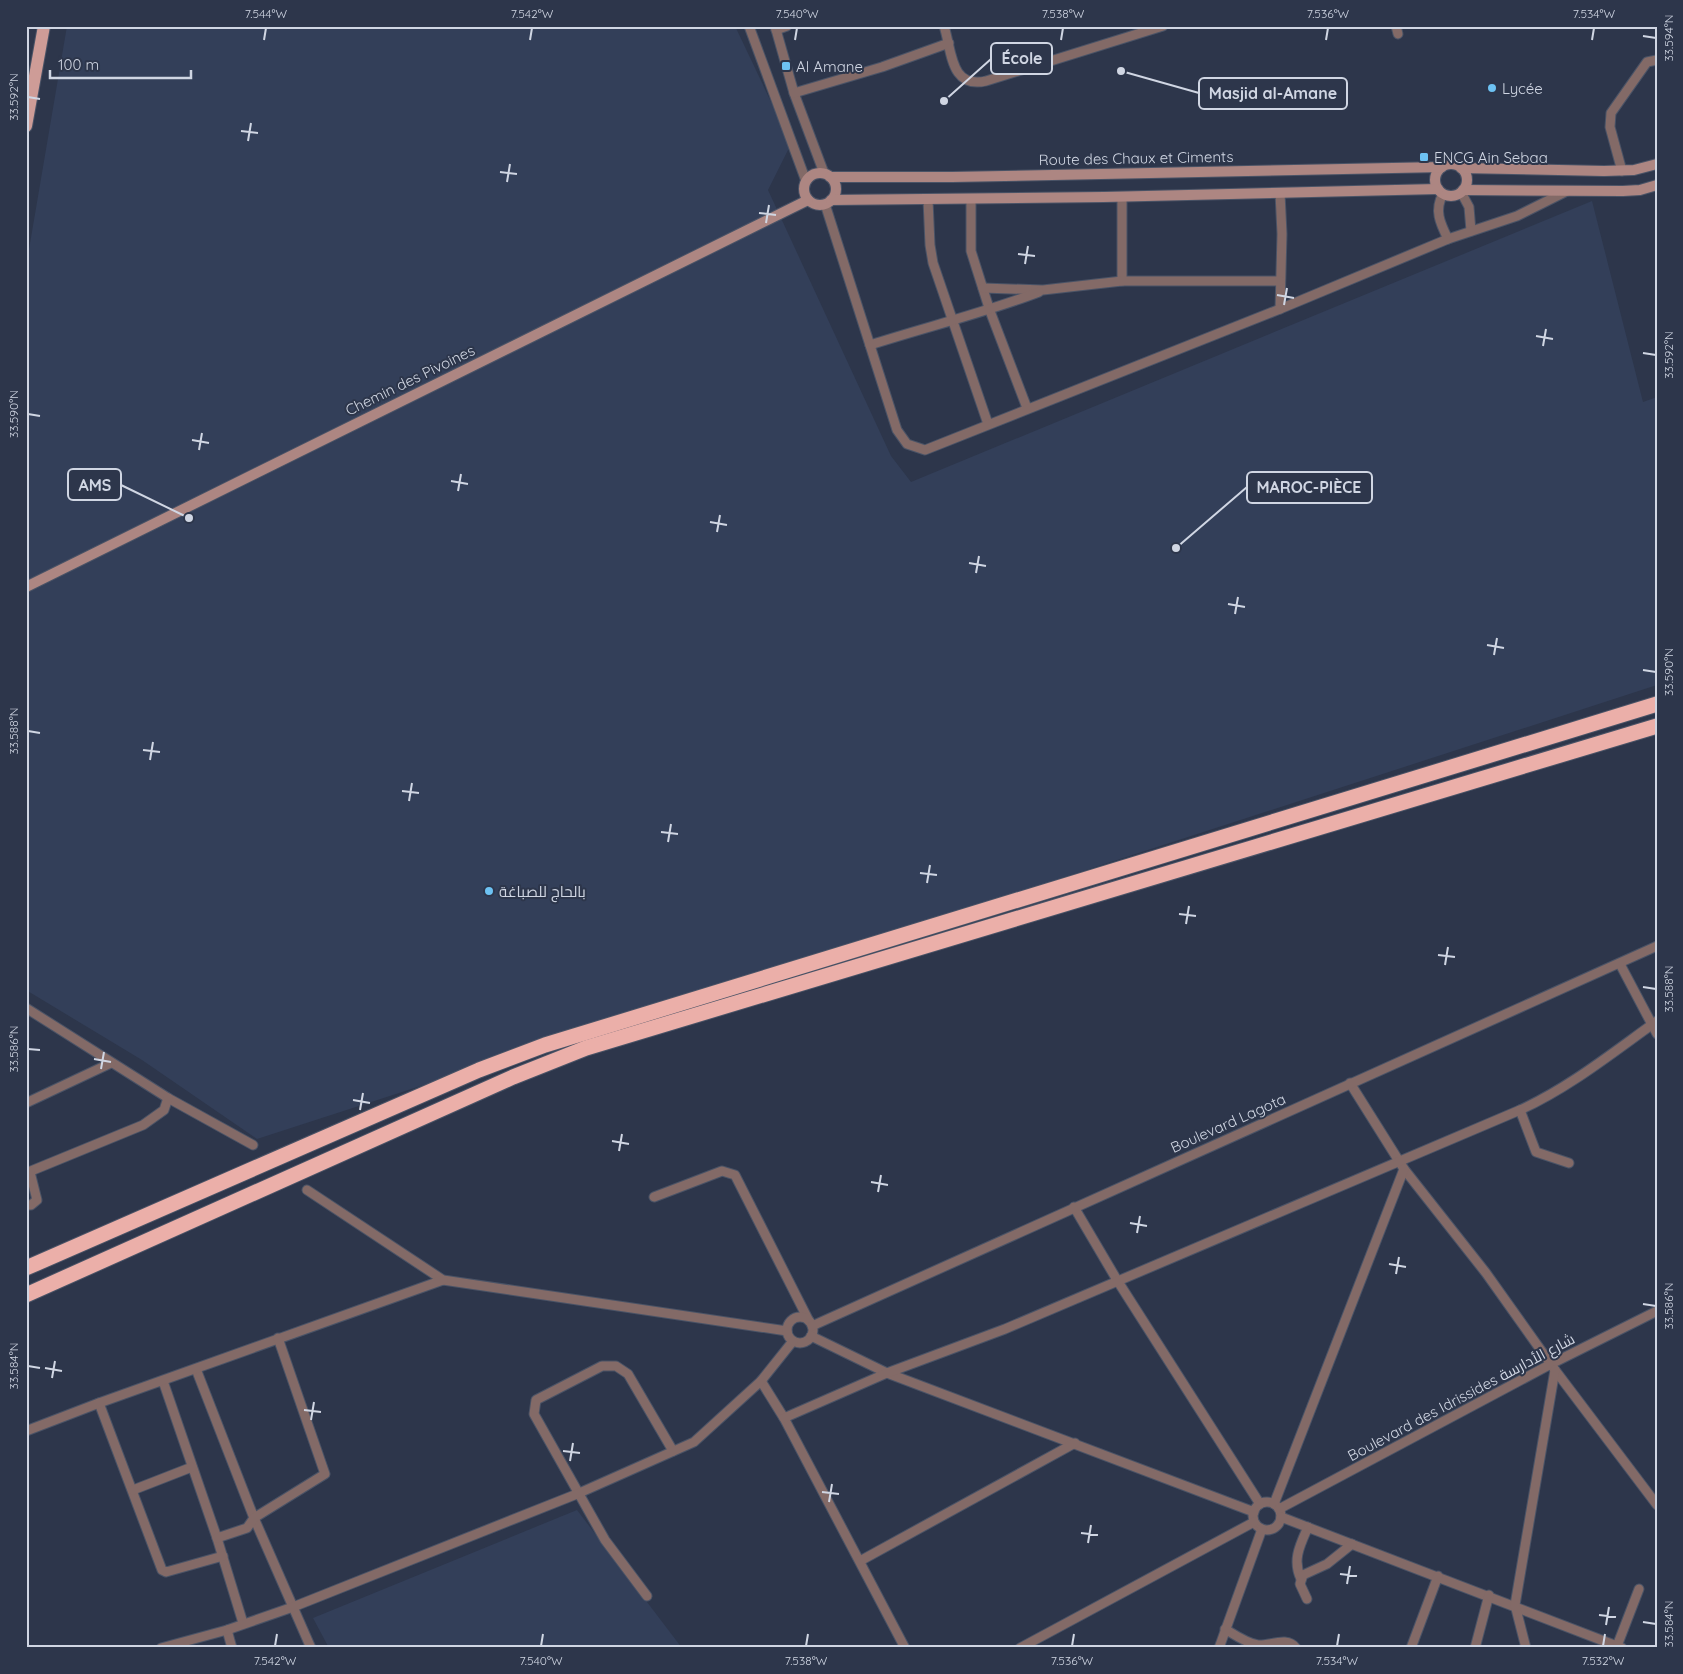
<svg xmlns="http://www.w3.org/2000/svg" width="1683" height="1674" viewBox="0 0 1683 1674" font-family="Quicksand,Cairo,sans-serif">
<rect width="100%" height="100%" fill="#2d364b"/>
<g fill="#333f59">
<path d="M 67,26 L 735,26 L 791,144 L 768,190 L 891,456 L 911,482 L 1592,201 L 1643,402 L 1657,397 L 1657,685 L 257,1139 L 142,1060 L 26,990 L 26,267 Z"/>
<path d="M 577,1510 L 682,1648 L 329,1648 L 313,1618 Z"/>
</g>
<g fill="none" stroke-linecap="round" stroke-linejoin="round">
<g stroke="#4a5366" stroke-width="11">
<g id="street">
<path d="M 749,26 L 806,181"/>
<path d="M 775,26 L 794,93 L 824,173"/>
<path d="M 944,26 C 952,51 950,89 986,81 L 1163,26"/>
<path d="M 1396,26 L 1398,34"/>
<path d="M 776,30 L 787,26"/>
<path d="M 794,93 L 882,67 L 949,43"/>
<path d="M 1622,171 L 1610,127 L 1611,113 L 1647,62 L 1657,60"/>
<path d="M 1461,192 L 1469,207 L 1471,231"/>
<path d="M 1280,193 L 1282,234 L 1280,309"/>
<path d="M 1443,194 C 1434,210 1440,223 1448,239"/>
<path d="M 928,200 L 930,245 L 933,263 L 988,424"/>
<path d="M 971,200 L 971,251 L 990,311 L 1027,408"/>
<path d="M 825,204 L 897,430 L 907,444 L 925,450 L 1280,309 L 1448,239 L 1517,216 L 1567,191"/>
<path d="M 1122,281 L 1122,197"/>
<path d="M 983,288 L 1043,290 L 1122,281 L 1280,281"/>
<path d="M 870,345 C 926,327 984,313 1039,292"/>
<path d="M 1620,964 L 1657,1034"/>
<path d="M 26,1008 L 168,1098 L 253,1145"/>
<path d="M 1350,1083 L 1404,1169 L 1486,1273 L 1555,1370 L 1657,1505"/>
<path d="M 26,1103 L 111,1063"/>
<path d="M 1520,1110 L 1536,1152 L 1569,1163"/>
<path d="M 26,1173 L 143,1125 L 164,1110 L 168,1098"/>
<path d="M 307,1190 L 443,1280 L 787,1331"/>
<path d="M 654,1197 L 722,1171 L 735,1175 L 809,1321"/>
<path d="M 26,1205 L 31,1205 L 37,1200 L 30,1172"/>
<path d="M 1074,1207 L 1117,1280 L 1260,1504"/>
<circle cx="800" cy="1330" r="13"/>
<path d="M 812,1326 L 1657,946"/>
<path d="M 811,1336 L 887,1373 L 1254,1512"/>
<path d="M 196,1369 L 254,1518 L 311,1648"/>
<path d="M 163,1381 L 217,1538 L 243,1623"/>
<path d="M 761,1381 L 784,1418 L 905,1648"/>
<path d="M 99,1403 L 162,1570 L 166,1572 L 223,1556"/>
<path d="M 784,1418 L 887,1373 L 1005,1329 L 1520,1110 C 1570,1087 1612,1053 1657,1021"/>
<path d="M 26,1431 L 99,1403 L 443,1280"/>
<path d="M 133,1490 L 192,1467"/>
<circle cx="1267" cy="1516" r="14"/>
<path d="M 1274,1504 L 1404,1169"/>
<path d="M 1279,1509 L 1551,1364 L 1657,1311"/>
<path d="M 1281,1517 L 1622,1648"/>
<path d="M 217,1538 L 247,1528 L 254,1518 L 325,1474 L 278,1338"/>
<path d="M 860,1561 L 1075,1443"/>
<path d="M 1301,1579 C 1292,1560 1300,1545 1308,1527"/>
<path d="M 647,1596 L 605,1540 L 534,1414 L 536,1400 L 602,1366 L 616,1366 L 628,1374 L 673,1451"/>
<path d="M 1307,1599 L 1300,1584 L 1303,1575 L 1327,1564 L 1352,1544"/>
<path d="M 1225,1629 C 1235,1635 1246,1643 1258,1645 C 1270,1646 1287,1636 1296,1648"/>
<path d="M 227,1630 L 232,1648"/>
<path d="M 1617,1646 L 1639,1589"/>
<path d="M 161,1648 L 227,1630 L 293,1607 L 577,1494 L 694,1442 L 761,1381 L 793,1341"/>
<path d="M 1020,1648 L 1254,1522"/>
<path d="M 1219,1648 L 1262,1529"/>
<path d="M 1411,1648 L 1438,1576"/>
<path d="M 1475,1648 L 1489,1595"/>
<path d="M 1526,1648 L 1515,1605 L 1555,1370"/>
</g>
</g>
<g stroke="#4a5366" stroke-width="12">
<g id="secondary">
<circle cx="1451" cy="180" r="16"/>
<path d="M 1461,168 L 1604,171 L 1634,170 L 1657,164"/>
<circle cx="820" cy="189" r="16"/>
<path d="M 830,177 L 952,177 L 1442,167"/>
<path d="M 1463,190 L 1623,191 L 1640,190 L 1657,185"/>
<path d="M 831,200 L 1104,197 L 1438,189"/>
<path d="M 26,587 L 808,200"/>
</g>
</g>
<g stroke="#4a5366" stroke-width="14">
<path id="primary" d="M 26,126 L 44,26"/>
</g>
<g stroke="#4a5366" stroke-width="17">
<g id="highway">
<path d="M 26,1268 L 479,1070 L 545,1045 L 1657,704"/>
<path d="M 26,1295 L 513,1077 L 586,1048 L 1657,726"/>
</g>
</g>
<use href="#street" stroke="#836a67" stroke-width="9"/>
<use href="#secondary" stroke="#ad8682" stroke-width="10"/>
<use href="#primary" stroke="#ce9c97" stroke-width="12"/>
<use href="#highway" stroke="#ebafa9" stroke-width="15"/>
</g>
<path fill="none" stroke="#d0d6e3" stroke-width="2" d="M 1643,36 L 1656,38M 264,40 L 266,28M 530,40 L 532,28M 795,40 L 797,28M 1061,40 L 1063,28M 1326,40 L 1328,28M 1592,40 L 1594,28M 28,97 L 40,99M 241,131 L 258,133M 248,141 L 251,123M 500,172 L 517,174M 507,182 L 510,164M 759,213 L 776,215M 766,223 L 769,205M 1018,254 L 1035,256M 1025,264 L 1028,246M 1277,295 L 1294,298M 1284,305 L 1287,288M 1536,336 L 1553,339M 1543,346 L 1546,329M 1643,353 L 1656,355M 28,414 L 40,416M 192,440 L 209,443M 199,450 L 202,433M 451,481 L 468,484M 458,491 L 461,474M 710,522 L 727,525M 717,532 L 720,515M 969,563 L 986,566M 976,573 L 979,556M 1228,604 L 1245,607M 1235,614 L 1238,597M 1487,645 L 1504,648M 1494,655 L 1497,638M 1643,670 L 1656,672M 28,731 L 40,733M 143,750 L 160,752M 150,760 L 153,742M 402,791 L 419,793M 409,801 L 412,783M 661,832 L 678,834M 668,842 L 671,824M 920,873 L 937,875M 927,883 L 930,865M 1179,914 L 1196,916M 1186,924 L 1189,906M 1438,955 L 1455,957M 1445,965 L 1448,947M 1643,987 L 1656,989M 28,1049 L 40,1050M 94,1059 L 111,1062M 101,1069 L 104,1052M 353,1100 L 370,1103M 360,1110 L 363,1093M 612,1141 L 629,1144M 619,1151 L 622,1134M 871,1182 L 888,1185M 878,1192 L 881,1175M 1130,1223 L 1147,1226M 1137,1233 L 1140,1216M 1389,1264 L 1406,1267M 1396,1274 L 1399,1257M 1643,1304 L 1656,1306M 28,1366 L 40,1368M 45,1368 L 62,1371M 52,1378 L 55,1361M 304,1410 L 321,1412M 311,1420 L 314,1402M 563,1451 L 580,1453M 570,1461 L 573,1443M 822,1492 L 839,1494M 829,1502 L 832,1484M 1081,1533 L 1098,1535M 1088,1543 L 1091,1525M 1340,1574 L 1357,1576M 1347,1584 L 1350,1566M 1599,1615 L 1616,1617M 1643,1622 L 1656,1624M 1606,1625 L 1609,1607M 275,1646 L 277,1634M 541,1646 L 543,1634M 806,1646 L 808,1634M 1072,1646 L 1074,1634M 1337,1646 L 1339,1634M 1603,1646 L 1605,1634"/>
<g fill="#6dc2f3" stroke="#2d364b" stroke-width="2">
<rect x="781" y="61" width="10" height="10" rx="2.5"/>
<circle cx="1492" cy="88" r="5"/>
<rect x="1419" y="152" width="10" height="10" rx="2.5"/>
<circle cx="489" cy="891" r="5"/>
</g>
<g text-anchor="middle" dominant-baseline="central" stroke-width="4" stroke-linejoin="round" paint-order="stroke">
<g font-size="15" fill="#d0d6e3" stroke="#2d364b" text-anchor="start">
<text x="796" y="66">Al Amane</text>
<text x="1502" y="88">Lycée</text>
<text x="1434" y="157">ENCG Ain Sebaa</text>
<text x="499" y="891">بالحاج للصباغة</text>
</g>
<g font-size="15" fill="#d0d6e3" stroke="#2d364b">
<text transform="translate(1136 158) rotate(-1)">Route des Chaux et Ciments</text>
<text transform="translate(410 380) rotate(-26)">Chemin des Pivoines</text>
<text transform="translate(1228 1123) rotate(-24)">Boulevard Lagota</text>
<text transform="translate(1461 1397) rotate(-28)">Boulevard des Idrissides شارع الأدارسة</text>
</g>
</g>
<path fill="none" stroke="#d0d6e3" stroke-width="2" d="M944 101L991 59M1121 71L1199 93M189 518L121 485M1176 548L1247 487"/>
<g fill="#d0d6e3" stroke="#2d364b" stroke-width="2">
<circle cx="944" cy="101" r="5"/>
<circle cx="1121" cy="71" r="5"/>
<circle cx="189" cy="518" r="5"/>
<circle cx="1176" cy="548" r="5"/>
</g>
<g fill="#2d364b" stroke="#d0d6e3" stroke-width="2">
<rect x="991" y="43" width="61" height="31" rx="5"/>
<rect x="1199" y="78" width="148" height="31" rx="5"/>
<rect x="68" y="469" width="53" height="31" rx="5"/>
<rect x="1247" y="472" width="125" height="31" rx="5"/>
</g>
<g font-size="16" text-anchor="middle" font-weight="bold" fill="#d0d6e3">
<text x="1022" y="64">École</text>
<text x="1273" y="99">Masjid al-Amane</text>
<text x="95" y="491">AMS</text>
<text x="1309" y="493">MAROC-PIÈCE</text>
</g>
<rect width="1683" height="1674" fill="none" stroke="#2d364b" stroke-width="55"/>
<path d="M50 70v8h141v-8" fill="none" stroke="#d0d6e3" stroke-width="2.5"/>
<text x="58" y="70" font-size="15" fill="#d0d6e3" stroke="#2d364b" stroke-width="4" paint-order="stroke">100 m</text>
<rect x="28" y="28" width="1628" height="1618" fill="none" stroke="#d0d6e3" stroke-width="2"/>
<g font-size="12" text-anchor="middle" fill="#d0d6e3">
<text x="266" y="18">7.544°W</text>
<text x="532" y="18">7.542°W</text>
<text x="797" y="18">7.540°W</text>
<text x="1063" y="18">7.538°W</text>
<text x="1328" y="18">7.536°W</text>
<text x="1594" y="18">7.534°W</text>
<text transform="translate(1669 38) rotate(-90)" y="4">33.594°N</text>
<text transform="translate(14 97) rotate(-90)" y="4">33.592°N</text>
<text transform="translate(1669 355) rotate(-90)" y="4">33.592°N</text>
<text transform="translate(14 414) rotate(-90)" y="4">33.590°N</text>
<text transform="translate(1669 672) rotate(-90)" y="4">33.590°N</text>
<text transform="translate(14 731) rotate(-90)" y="4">33.588°N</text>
<text transform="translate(1669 989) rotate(-90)" y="4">33.588°N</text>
<text transform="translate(14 1049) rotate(-90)" y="4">33.586°N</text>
<text transform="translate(1669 1306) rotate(-90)" y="4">33.586°N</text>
<text transform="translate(14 1366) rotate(-90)" y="4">33.584°N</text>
<text transform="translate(1669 1624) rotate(-90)" y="4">33.584°N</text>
<text x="275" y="1665">7.542°W</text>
<text x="541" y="1665">7.540°W</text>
<text x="806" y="1665">7.538°W</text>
<text x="1072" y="1665">7.536°W</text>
<text x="1337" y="1665">7.534°W</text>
<text x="1603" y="1665">7.532°W</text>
</g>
</svg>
